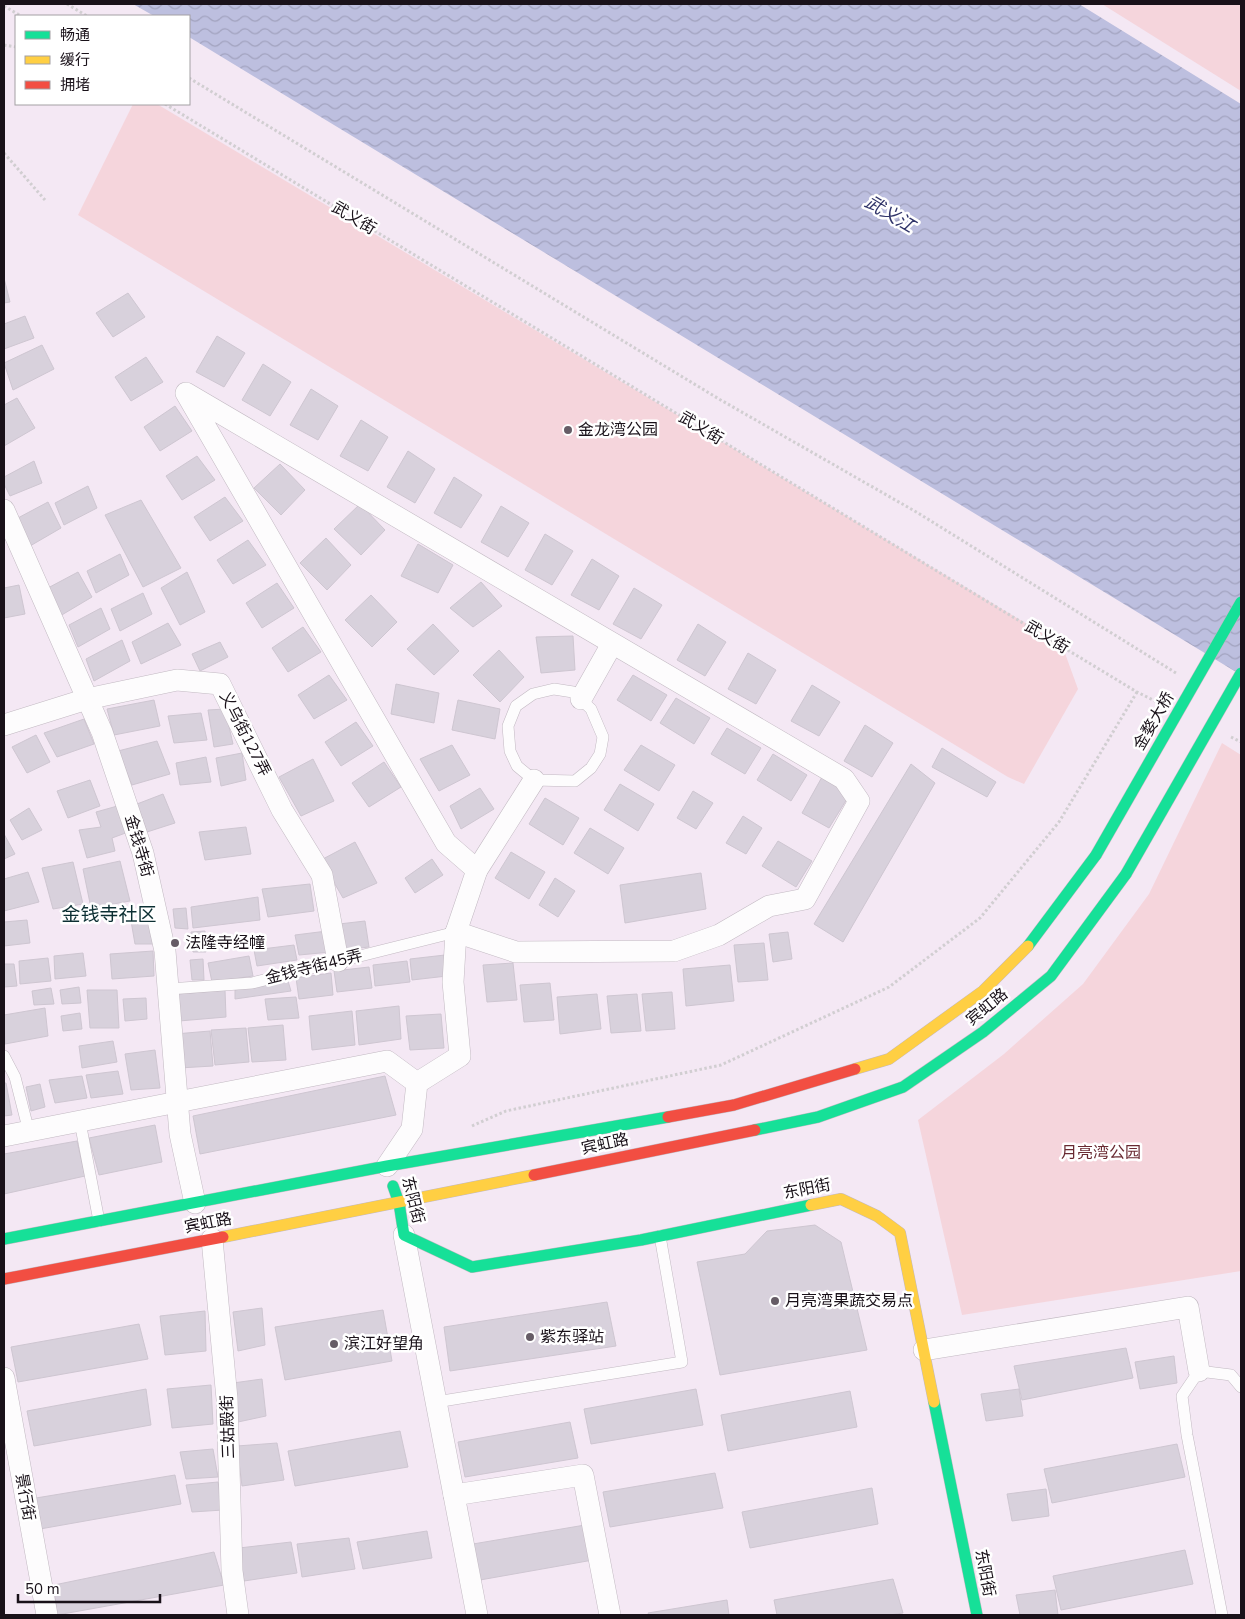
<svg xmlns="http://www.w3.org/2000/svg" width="1245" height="1619" viewBox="0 0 1245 1619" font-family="'Nunito Sans','Noto Sans SC',sans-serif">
<defs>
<pattern id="water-waves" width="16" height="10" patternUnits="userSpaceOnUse" patternTransform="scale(1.25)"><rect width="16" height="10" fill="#bdbfdf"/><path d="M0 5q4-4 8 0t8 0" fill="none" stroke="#a2a3bf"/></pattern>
</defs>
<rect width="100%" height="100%" fill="#f4e8f4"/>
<g fill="#f5d5dc">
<path d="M 1102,4 L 1241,4 L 1241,91 Z"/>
<path d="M 133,104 L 157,104 L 1062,645 L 1078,689 L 1024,784 L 1008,777 L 78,215 Z"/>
<path d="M 1222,743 L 1241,755 L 1241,1271 L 962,1315 L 918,1120 L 1004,1054 L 1083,984 L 1149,894 Z"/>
</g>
<path fill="url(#water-waves)" d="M 133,4 L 1079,4 L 1241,104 L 1241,675 L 189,37 L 189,16 L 154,16 Z"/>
<g fill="#d8d1dc" stroke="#cec6d1">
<path d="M 4,278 L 10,302 L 4,303 Z"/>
<path d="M 128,293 L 145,317 L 113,337 L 96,313 Z"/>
<path d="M 25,316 L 34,338 L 4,349 L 4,324 Z"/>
<path d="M 217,336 L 245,353 L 224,387 L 196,372 Z"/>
<path d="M 42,345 L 54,369 L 13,390 L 4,363 Z"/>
<path d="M 146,357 L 163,382 L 131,401 L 115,377 Z"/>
<path d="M 263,364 L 291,382 L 270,416 L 242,400 Z"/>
<path d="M 311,389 L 338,406 L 318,440 L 290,425 Z"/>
<path d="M 17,398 L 35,428 L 4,446 L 4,405 Z"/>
<path d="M 175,406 L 192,431 L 160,451 L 144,427 Z"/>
<path d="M 361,420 L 388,437 L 368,471 L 340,456 Z"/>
<path d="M 408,451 L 435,469 L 415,503 L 387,487 Z"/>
<path d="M 197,456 L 215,480 L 182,500 L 166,476 Z"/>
<path d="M 34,461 L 42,483 L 10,496 L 4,484 L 4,477 Z"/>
<path d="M 280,464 L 305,490 L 281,515 L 254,488 Z"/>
<path d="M 454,477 L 482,495 L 461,528 L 434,513 Z"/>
<path d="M 88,486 L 97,508 L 64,525 L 55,503 Z"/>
<path d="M 225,497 L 243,521 L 210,541 L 194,517 Z"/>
<path d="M 141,500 L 181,568 L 143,587 L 105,515 Z"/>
<path d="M 48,502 L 61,528 L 30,546 L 16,519 Z"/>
<path d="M 360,504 L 385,530 L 361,555 L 334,529 Z"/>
<path d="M 501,506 L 529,523 L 508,557 L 481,542 Z"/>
<path d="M 545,534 L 573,551 L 552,585 L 525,570 Z"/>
<path d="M 326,538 L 351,565 L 327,590 L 300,563 Z"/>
<path d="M 248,540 L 266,565 L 233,584 L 217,560 Z"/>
<path d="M 418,544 L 453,565 L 438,593 L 401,576 Z"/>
<path d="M 120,554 L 129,575 L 96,593 L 87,571 Z"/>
<path d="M 592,559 L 619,576 L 599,610 L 571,595 Z"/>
<path d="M 78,572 L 92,597 L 60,616 L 46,589 Z"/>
<path d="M 187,572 L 205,612 L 180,625 L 161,588 Z"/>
<path d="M 481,582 L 502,606 L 473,627 L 450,608 Z"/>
<path d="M 277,583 L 294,608 L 262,628 L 246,603 Z"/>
<path d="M 19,585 L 25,614 L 4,618 L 4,588 Z"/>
<path d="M 634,588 L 662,605 L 641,639 L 613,624 Z"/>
<path d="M 143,593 L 152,614 L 120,631 L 111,609 Z"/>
<path d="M 371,595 L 397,622 L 372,647 L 345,620 Z"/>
<path d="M 101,608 L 110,629 L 78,647 L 69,625 Z"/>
<path d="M 168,623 L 181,645 L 141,664 L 132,642 Z"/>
<path d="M 433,624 L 459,651 L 434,675 L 407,649 Z"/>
<path d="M 698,624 L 726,642 L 705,676 L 677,660 Z"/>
<path d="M 303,627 L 321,652 L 288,672 L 272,648 Z"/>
<path d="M 573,636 L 575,670 L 541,673 L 536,637 Z"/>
<path d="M 122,640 L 130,661 L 94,681 L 86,659 Z"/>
<path d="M 220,642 L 228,657 L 200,671 L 192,654 Z"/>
<path d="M 499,650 L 524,677 L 500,702 L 473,675 Z"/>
<path d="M 748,653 L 776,670 L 756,704 L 728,689 Z"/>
<path d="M 329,675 L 347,700 L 314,719 L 298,695 Z"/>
<path d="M 633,675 L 667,695 L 651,721 L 617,700 Z"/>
<path d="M 396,684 L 439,693 L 434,723 L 391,714 Z"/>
<path d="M 812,685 L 840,702 L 819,736 L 791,721 Z"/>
<path d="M 676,698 L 710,718 L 694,744 L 660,723 Z"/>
<path d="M 154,700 L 160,726 L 114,735 L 107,709 Z"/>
<path d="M 458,700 L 500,709 L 495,739 L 452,730 Z"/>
<path d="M 225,709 L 233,744 L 214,747 L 208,710 Z"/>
<path d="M 201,713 L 207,740 L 174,743 L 168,716 Z"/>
<path d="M 84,719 L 94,744 L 57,757 L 44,733 Z"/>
<path d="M 356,722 L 373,746 L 341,766 L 325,742 Z"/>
<path d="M 865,725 L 893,743 L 872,777 L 844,761 Z"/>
<path d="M 727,728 L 761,748 L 745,774 L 711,754 Z"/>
<path d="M 36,735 L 50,762 L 27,773 L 12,747 Z"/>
<path d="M 157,741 L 170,774 L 132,785 L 118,751 Z"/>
<path d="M 452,745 L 470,775 L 439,791 L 420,759 Z"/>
<path d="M 641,745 L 675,765 L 659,791 L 624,770 Z"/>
<path d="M 942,748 L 996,782 L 987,797 L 932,767 Z"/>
<path d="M 242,753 L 246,780 L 221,786 L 216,758 Z"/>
<path d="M 773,754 L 807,775 L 791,801 L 757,780 Z"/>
<path d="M 206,757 L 211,782 L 180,785 L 176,763 Z"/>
<path d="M 313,759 L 334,801 L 301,816 L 279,777 Z"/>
<path d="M 384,762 L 401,787 L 369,807 L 352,783 Z"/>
<path d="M 911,764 L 935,783 L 843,942 L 814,924 Z"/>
<path d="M 822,777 L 850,794 L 829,828 L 802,813 Z"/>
<path d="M 90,780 L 100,806 L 68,818 L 57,791 Z"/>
<path d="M 620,784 L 654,804 L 638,831 L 604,810 Z"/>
<path d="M 480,788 L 494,809 L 461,829 L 450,806 Z"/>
<path d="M 693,791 L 713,803 L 696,829 L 677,818 Z"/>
<path d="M 163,794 L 175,823 L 147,832 L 137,804 Z"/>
<path d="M 545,798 L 579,818 L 563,845 L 529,824 Z"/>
<path d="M 121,805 L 131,831 L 112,838 L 115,851 L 87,858 L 79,830 L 101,827 L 96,812 Z"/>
<path d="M 29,808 L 42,830 L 22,840 L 10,820 Z"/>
<path d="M 743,816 L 762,828 L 746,854 L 726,843 Z"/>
<path d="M 246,827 L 251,854 L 205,860 L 199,832 Z"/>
<path d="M 590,828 L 624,848 L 608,874 L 574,853 Z"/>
<path d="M 4,834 L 15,854 L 4,859 Z"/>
<path d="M 778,841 L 812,861 L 796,887 L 762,866 Z"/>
<path d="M 355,842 L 377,883 L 343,898 L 321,860 Z"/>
<path d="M 511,852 L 545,872 L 529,899 L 495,878 Z"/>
<path d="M 432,859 L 443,875 L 415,893 L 405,878 Z"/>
<path d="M 120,861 L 130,901 L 91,908 L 83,869 Z"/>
<path d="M 73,862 L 83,904 L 53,909 L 42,868 Z"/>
<path d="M 28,872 L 39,902 L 4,911 L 4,879 Z"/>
<path d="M 701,873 L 706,909 L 625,923 L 620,885 Z"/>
<path d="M 555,878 L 575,891 L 558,917 L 539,905 Z"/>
<path d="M 310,884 L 314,911 L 268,917 L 262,889 Z"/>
<path d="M 258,897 L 260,920 L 193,928 L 191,907 Z"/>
<path d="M 186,908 L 188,929 L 175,928 L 173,909 Z"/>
<path d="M 27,920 L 30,943 L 4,946 L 4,922 Z"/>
<path d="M 131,921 L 151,921 L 153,944 L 135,944 Z"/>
<path d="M 365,921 L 369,947 L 343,950 L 339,924 Z"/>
<path d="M 205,931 L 206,952 L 193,952 L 191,932 Z"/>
<path d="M 327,931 L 331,952 L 299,955 L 295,935 Z"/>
<path d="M 788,932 L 792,959 L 773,962 L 769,934 Z"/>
<path d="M 764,943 L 768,980 L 738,982 L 734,945 Z"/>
<path d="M 294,945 L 297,960 L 257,966 L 254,950 Z"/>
<path d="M 153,951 L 154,976 L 112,979 L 110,954 Z"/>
<path d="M 83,953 L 86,976 L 55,979 L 54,956 Z"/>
<path d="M 445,955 L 447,976 L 412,980 L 410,959 Z"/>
<path d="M 249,956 L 253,976 L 212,982 L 208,963 Z"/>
<path d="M 48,958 L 51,981 L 20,984 L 19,961 Z"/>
<path d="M 203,959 L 204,980 L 192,980 L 190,960 Z"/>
<path d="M 407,961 L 410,982 L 375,986 L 373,965 Z"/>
<path d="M 513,963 L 517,1000 L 487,1002 L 483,965 Z"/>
<path d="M 4,964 L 14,964 L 17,986 L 4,987 Z"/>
<path d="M 730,965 L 734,1001 L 686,1006 L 683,969 Z"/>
<path d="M 369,967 L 372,988 L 337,992 L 334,971 Z"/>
<path d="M 331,973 L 333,995 L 299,999 L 296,978 Z"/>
<path d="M 288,981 L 291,991 L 235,999 L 235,990 Z"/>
<path d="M 550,983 L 554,1020 L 524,1022 L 520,985 Z"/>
<path d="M 79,987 L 81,1003 L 62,1004 L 60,990 Z"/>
<path d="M 51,988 L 54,1004 L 34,1005 L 32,991 Z"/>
<path d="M 87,990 L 117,990 L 119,1028 L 90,1028 Z"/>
<path d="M 225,990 L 226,1017 L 179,1021 L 178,994 Z"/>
<path d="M 672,992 L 675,1029 L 646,1031 L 642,994 Z"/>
<path d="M 597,994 L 601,1029 L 560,1034 L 557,997 Z"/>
<path d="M 637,994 L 641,1031 L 611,1033 L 607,996 Z"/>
<path d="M 296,997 L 299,1018 L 268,1020 L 265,999 Z"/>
<path d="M 146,998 L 147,1019 L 125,1021 L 123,999 Z"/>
<path d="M 399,1006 L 401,1039 L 359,1045 L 356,1011 Z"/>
<path d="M 45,1008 L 48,1036 L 5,1044 L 4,1015 Z"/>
<path d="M 352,1011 L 355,1045 L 312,1050 L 309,1016 Z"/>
<path d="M 80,1013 L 82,1029 L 63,1031 L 61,1016 Z"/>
<path d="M 441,1014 L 444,1048 L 410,1050 L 406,1016 Z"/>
<path d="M 283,1025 L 286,1060 L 252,1062 L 248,1028 Z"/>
<path d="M 246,1028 L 249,1062 L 215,1065 L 211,1030 Z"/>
<path d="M 210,1031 L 213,1066 L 179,1068 L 175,1034 Z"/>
<path d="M 113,1041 L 117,1062 L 82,1068 L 79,1046 Z"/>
<path d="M 155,1050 L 160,1088 L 131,1090 L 125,1054 Z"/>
<path d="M 118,1071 L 123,1094 L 91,1098 L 86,1075 Z"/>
<path d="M 82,1076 L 87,1098 L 55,1103 L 49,1080 Z"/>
<path d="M 385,1076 L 396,1115 L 200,1154 L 193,1116 Z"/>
<path d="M 4,1083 L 6,1083 L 12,1115 L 4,1116 Z"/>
<path d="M 40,1084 L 45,1107 L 31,1111 L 26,1087 Z"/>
<path d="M 155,1125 L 162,1162 L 99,1175 L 89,1138 Z"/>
<path d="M 77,1141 L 85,1176 L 4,1194 L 4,1154 Z"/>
<path d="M 815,1225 L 841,1242 L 867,1350 L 720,1375 L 697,1262 L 745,1254 L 767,1231 Z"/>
<path d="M 607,1302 L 616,1346 L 450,1371 L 444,1327 Z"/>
<path d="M 262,1308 L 265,1345 L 238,1351 L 233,1312 Z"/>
<path d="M 383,1310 L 392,1361 L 285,1380 L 275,1327 Z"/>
<path d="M 205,1311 L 206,1351 L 165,1355 L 160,1316 Z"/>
<path d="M 139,1324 L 148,1359 L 18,1382 L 11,1347 Z"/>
<path d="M 1126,1348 L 1133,1378 L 1022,1400 L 1014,1366 Z"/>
<path d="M 1174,1356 L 1177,1383 L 1140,1389 L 1135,1362 Z"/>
<path d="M 262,1379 L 266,1416 L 238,1422 L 233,1383 Z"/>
<path d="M 211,1385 L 213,1424 L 172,1428 L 167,1389 Z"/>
<path d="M 146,1389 L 151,1425 L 34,1446 L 27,1411 Z"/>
<path d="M 696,1389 L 703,1425 L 591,1444 L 584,1409 Z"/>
<path d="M 1019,1389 L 1023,1416 L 986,1421 L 981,1394 Z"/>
<path d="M 850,1391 L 857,1427 L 728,1451 L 721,1415 Z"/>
<path d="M 570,1422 L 578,1458 L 465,1477 L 458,1442 Z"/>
<path d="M 400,1431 L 408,1467 L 295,1486 L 288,1451 Z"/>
<path d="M 277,1443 L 284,1480 L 242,1486 L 237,1446 Z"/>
<path d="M 1177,1444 L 1185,1477 L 1052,1503 L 1044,1469 Z"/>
<path d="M 213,1449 L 218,1477 L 186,1479 L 180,1452 Z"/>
<path d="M 715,1473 L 723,1508 L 610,1527 L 603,1492 Z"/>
<path d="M 175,1475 L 181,1504 L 40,1529 L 36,1498 Z"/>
<path d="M 218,1482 L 223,1510 L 192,1512 L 186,1485 Z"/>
<path d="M 872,1488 L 878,1524 L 750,1548 L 742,1512 Z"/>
<path d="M 1046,1489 L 1049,1516 L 1012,1521 L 1007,1494 Z"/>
<path d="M 585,1525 L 593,1560 L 480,1580 L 473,1544 Z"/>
<path d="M 427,1531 L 432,1558 L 363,1569 L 357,1542 Z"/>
<path d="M 349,1538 L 355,1569 L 302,1577 L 297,1544 Z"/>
<path d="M 291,1542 L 297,1573 L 244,1581 L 239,1548 Z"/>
<path d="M 1185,1550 L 1193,1584 L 1061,1610 L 1053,1576 Z"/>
<path d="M 214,1552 L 224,1585 L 57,1615 L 54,1585 Z"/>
<path d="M 893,1579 L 903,1613 L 890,1615 L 777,1615 L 774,1600 Z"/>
<path d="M 1055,1590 L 1058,1615 L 1020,1615 L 1016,1595 Z"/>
<path d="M 727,1600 L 729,1615 L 649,1615 L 648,1613 Z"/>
</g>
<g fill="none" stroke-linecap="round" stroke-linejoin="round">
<g stroke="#c2b9c2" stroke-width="12">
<g id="lane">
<path d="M 554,689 L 573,692 L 591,709 L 603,737 L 600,754 L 591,768 L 575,781 L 534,780 L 517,766 L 510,751 L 508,726 L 516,706 L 533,694 Z"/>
<path d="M 169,989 L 252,983 L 456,932"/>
<path d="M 4,1056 L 15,1077 L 29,1132"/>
<path d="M 80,1122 L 99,1221"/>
<path d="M 436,1402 L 682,1362 L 660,1236"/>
<path d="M 1222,1615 L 1187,1435 L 1182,1396 L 1199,1371 L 1231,1375 L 1241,1387"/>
</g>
</g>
<g stroke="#c2b9c2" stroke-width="22">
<g id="street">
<path d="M 4,510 L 102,732 L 143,853 L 165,951 L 180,1134 L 195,1203"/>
<path d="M 581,699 L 612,644"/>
<path d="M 4,725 L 87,699 L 177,680 L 220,684 L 282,810 L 322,875 L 338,961"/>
<path d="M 456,932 L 516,952 L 674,951 L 719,935 L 769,906 L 805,899 L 859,801 L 844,779 L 186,393 L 446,843 L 477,870"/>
<path d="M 4,1136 L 387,1061 L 417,1083"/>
<path d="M 387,1166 L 412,1129 L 417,1083 L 460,1056 L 453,982 L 456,932 L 477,870 L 534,780"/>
<path d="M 404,1235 L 477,1615"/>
<path d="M 212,1239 L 227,1399 L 232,1571 L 238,1615"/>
<path d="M 924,1350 L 1188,1307 L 1199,1371"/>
<path d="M 4,1378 L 47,1615"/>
<path d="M 454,1495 L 583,1475 L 610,1615"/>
</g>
</g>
<g stroke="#c2b9c2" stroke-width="12">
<g id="fast">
<path d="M 1028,946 L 1096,855"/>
<path d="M 755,1130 L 818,1117 L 903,1087 L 983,1032 L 1051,976 L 1126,874"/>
<path d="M 393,1186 L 399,1203 L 404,1235 L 472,1267 L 641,1240 L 811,1205"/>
<path d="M 4,1239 L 387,1166 L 668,1117"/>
<path d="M 934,1402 L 977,1615"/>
</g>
</g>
<g stroke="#c2b9c2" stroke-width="12">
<g id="slow">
<path d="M 855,1069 L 889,1059 L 983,991 L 1028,946"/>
<path d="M 811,1205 L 841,1199 L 877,1216 L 900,1233 L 934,1402"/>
<path d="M 223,1237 L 534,1175"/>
</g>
</g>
<g stroke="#c2b9c2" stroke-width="12">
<g id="jam">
<path d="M 668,1117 L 734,1105 L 855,1069"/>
<path d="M 534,1175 L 755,1130"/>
<path d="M 4,1279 L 223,1237"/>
</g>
</g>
<g stroke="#d1ced1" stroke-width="3" stroke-dasharray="2.5 2.5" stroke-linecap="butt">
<path d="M 67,4 L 87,16"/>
<path d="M 4,6 L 21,16"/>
<path d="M 4,45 L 16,47"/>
<path d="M 189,78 L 719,399 L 918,513 L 1176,673"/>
<path d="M 165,104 L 1137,692 L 1157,702"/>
<path d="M 4,153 L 45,200"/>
<path d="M 1231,737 L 1241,742"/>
<path d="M 472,1126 L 506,1111 L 721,1065 L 889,987 L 980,918 L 1059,822 L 1137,692"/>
</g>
<use href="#lane" stroke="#fdfcfd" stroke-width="11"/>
<use href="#street" stroke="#fdfcfd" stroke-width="21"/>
<use href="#fast" stroke="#16e098" stroke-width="11"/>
<use href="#slow" stroke="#ffcf43" stroke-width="11"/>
<use href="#jam" stroke="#f24e42" stroke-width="11"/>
<g stroke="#c2b9c2" stroke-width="12" stroke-linecap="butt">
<g id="fast-bridge">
<path d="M 1096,855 L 1241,602"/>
<path d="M 1126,874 L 1241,673"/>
</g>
</g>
<use href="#fast-bridge" stroke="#16e098" stroke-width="11"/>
</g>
<g fill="#665c66" stroke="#fff" stroke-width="2">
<circle cx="568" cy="430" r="5"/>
<circle cx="175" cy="943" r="5"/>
<circle cx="775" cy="1301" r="5"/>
<circle cx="530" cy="1337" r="5"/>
<circle cx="334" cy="1344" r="5"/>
</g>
<g text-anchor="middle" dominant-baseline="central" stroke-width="5" stroke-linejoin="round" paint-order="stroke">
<g font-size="16" fill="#191119" stroke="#fff">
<text transform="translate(354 218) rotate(31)">武义街</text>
<text transform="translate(701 428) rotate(31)">武义街</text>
<text transform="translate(1047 637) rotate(31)">武义街</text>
<text transform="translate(1154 721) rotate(-60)">金婺大桥</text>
<text transform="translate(245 734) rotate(63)">义乌街127弄</text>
<text transform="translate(139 846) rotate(74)">金钱寺街</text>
<text transform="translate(314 967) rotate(-14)">金钱寺街45弄</text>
<text transform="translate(987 1007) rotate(-39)">宾虹路</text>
<text transform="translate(605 1144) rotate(-12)">宾虹路</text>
<text transform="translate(807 1189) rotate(-11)">东阳街</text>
<text transform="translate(413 1200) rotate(76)">东阳街</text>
<text transform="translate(208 1223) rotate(-11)">宾虹路</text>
<text transform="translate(228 1427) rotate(-92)">三姑殿街</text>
<text transform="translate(25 1497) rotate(80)">景行街</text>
<text transform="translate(985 1573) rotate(79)">东阳街</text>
</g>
<g font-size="16" fill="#191119" stroke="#fff" text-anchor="start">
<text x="578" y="430">金龙湾公园</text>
<text x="185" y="943">法隆寺经幢</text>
<text x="785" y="1301">月亮湾果蔬交易点</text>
<text x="540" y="1337">紫东驿站</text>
<text x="344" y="1344">滨江好望角</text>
</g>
<g font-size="16" fill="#692a32" stroke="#fff">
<text x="1101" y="1153">月亮湾公园</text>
</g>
<g font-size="18" font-style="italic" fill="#303469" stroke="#fff">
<text transform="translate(890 214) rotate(31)">武义江</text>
</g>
<g font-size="19" fill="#0c2f33" stroke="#fff">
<text x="109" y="915">金钱寺社区</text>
</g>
</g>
<rect width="1245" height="1619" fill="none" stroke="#191119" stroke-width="10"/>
<rect x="15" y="15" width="175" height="90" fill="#ffffff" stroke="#a3a0a3"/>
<rect x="25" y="31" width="25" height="8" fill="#16e098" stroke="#a3a0a3"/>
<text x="60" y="40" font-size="15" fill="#191119">畅通</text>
<rect x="25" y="56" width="25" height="8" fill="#ffcf43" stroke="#a3a0a3"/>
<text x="60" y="65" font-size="15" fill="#191119">缓行</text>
<rect x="25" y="81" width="25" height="8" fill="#f24e42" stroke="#a3a0a3"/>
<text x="60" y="90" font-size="15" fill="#191119">拥堵</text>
<path d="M18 1594v8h142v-8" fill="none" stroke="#191119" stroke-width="2.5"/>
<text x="25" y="1594" font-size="15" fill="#191119" stroke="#ffffff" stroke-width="4" paint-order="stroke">50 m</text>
</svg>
